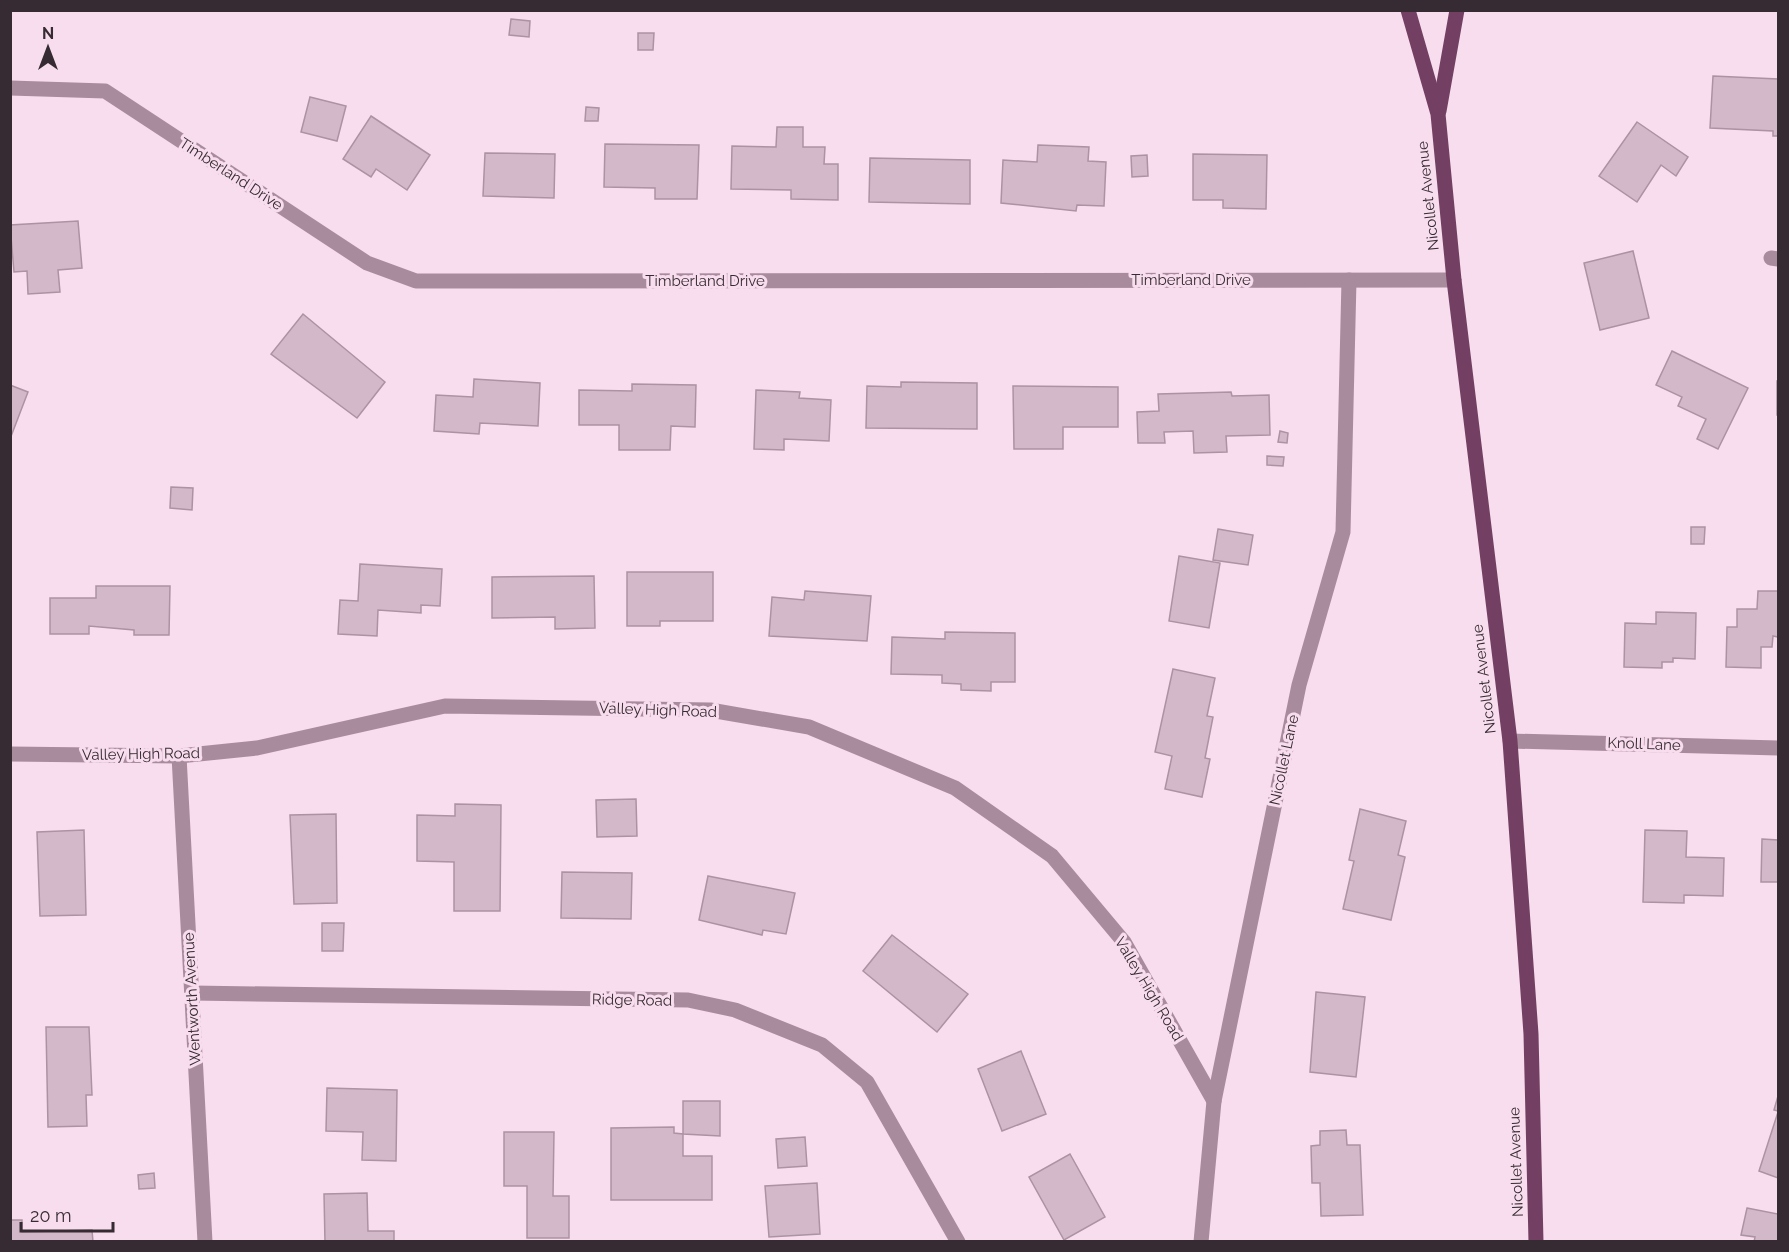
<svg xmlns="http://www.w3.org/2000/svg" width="1789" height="1252" viewBox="0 0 1789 1252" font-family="Raleway,sans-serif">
<rect width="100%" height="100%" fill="#f8ddee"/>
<g fill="#d3b8c9" stroke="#ac92a2" stroke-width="1.5">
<path d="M 511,19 L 530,21 L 529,37 L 509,35 Z"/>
<path d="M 638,33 L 654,33 L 653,50 L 638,50 Z"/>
<path d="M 1713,76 L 1778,79 L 1778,136 L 1773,136 L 1773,131 L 1710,128 Z"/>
<path d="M 310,97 L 346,106 L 337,141 L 301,132 Z"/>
<path d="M 586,107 L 599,108 L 598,121 L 585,121 Z"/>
<path d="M 371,116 L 430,155 L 407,190 L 376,169 L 371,177 L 343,159 Z"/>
<path d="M 1637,122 L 1688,157 L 1676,176 L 1661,165 L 1637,202 L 1599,176 Z"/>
<path d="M 777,127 L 803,127 L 803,147 L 825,147 L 824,164 L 838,164 L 838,200 L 791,199 L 791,190 L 731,189 L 732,146 L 776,147 Z"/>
<path d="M 605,144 L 699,145 L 697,199 L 655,199 L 655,188 L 604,187 Z"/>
<path d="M 1038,145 L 1089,147 L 1088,161 L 1106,162 L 1104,206 L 1077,205 L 1076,211 L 1001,203 L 1003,160 L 1037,162 Z"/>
<path d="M 485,153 L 555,154 L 554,198 L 483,196 Z"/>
<path d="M 1193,154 L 1267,155 L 1266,209 L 1223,208 L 1223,200 L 1193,200 Z"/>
<path d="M 1147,155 L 1148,176 L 1132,177 L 1131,156 Z"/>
<path d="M 870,158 L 970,160 L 970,204 L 869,202 Z"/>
<path d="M 78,221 L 82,268 L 58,270 L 60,292 L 28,294 L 27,271 L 14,272 L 10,225 Z"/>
<path d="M 1633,251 L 1649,318 L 1600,330 L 1584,263 Z"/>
<path d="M 303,314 L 385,382 L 357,418 L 271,354 Z"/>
<path d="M 1672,351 L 1748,388 L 1718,449 L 1697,439 L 1706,419 L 1678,406 L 1682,397 L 1656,385 Z"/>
<path d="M 474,379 L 540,383 L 538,426 L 480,423 L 479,434 L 434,431 L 436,395 L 473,397 Z"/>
<rect x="1777" y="381" width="1" height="34"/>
<path d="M 901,382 L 977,383 L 977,429 L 866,428 L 867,386 L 901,387 Z"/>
<path d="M 632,384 L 696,385 L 695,427 L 671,426 L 670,450 L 619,450 L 619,425 L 579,425 L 579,390 L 632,391 Z"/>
<path d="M 10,385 L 28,392 L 10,439 Z"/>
<path d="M 1013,386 L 1118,387 L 1118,427 L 1063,427 L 1063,449 L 1014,449 Z"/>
<path d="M 756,390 L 800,392 L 799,398 L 831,400 L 829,441 L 784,439 L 784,450 L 754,449 Z"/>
<path d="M 1231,392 L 1232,396 L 1269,395 L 1270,435 L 1226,436 L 1227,452 L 1194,453 L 1193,431 L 1164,432 L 1165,443 L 1138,443 L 1137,412 L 1159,411 L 1158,394 Z"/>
<path d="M 1280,431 L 1288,433 L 1287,443 L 1278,442 Z"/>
<path d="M 1267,456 L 1284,457 L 1283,466 L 1267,465 Z"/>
<path d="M 171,487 L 193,488 L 192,510 L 170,508 Z"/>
<path d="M 1691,527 L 1705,527 L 1704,544 L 1691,544 Z"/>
<path d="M 1218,529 L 1253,535 L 1248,565 L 1213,560 Z"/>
<path d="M 1179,556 L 1220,563 L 1209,628 L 1169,621 Z"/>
<path d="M 360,564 L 442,569 L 440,606 L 421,605 L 421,613 L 378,610 L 377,636 L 338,634 L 340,600 L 358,601 Z"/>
<path d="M 627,572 L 713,572 L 713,621 L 660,621 L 660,626 L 627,626 Z"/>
<path d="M 594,576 L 595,628 L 555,629 L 555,617 L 492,618 L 492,577 Z"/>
<path d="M 96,586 L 170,586 L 169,635 L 134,635 L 134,630 L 89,626 L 89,634 L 50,634 L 50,598 L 96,598 Z"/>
<path d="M 805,591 L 871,596 L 867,641 L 769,636 L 772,597 L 804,600 Z"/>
<path d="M 1758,591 L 1778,591 L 1778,637 L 1773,636 L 1772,647 L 1761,647 L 1761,668 L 1726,667 L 1727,627 L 1737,627 L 1737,609 L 1757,609 Z"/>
<path d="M 1656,612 L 1696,613 L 1695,659 L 1673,658 L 1673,662 L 1662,662 L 1662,668 L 1624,667 L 1625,623 L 1656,624 Z"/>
<path d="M 945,632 L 1015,633 L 1015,682 L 991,682 L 991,691 L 961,690 L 961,684 L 942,683 L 942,675 L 891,674 L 892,637 L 945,639 Z"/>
<path d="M 1173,669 L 1215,678 L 1207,716 L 1213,717 L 1205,758 L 1210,759 L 1202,797 L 1165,789 L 1172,756 L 1155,752 Z"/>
<path d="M 636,799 L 637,836 L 597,837 L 596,800 Z"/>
<path d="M 455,804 L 501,805 L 500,911 L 454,911 L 454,862 L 417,861 L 417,815 L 455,816 Z"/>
<path d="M 1360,809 L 1406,821 L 1398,855 L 1405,857 L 1391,920 L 1343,909 L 1354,861 L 1349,860 Z"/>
<path d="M 336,814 L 337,903 L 294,904 L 290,815 Z"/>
<path d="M 84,830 L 86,915 L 40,916 L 37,832 Z"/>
<path d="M 1645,830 L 1687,831 L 1686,857 L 1724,858 L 1723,896 L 1684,895 L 1684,903 L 1643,902 Z"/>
<path d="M 1762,839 L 1778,840 L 1778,882 L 1761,882 Z"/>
<path d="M 562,872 L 632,873 L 631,919 L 561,918 Z"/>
<path d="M 708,876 L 795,893 L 786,934 L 763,930 L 762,935 L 699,920 Z"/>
<path d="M 322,923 L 344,923 L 343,951 L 322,951 Z"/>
<path d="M 892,935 L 968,994 L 937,1032 L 863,971 Z"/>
<path d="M 1316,992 L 1365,997 L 1356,1077 L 1310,1072 Z"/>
<path d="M 46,1027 L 89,1027 L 92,1095 L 86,1095 L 87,1126 L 48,1127 Z"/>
<path d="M 1021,1051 L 1046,1114 L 1002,1131 L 978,1069 Z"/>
<path d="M 327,1088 L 397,1090 L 396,1161 L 362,1160 L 363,1132 L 326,1131 Z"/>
<path d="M 1778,1096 L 1778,1111 L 1774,1110 Z"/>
<path d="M 683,1101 L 720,1101 L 720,1136 L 683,1134 Z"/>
<path d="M 1778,1112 L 1778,1178 L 1759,1171 Z"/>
<path d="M 674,1127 L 674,1133 L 683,1134 L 683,1156 L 712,1156 L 712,1200 L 611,1200 L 611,1128 Z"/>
<path d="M 1346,1130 L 1347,1145 L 1360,1145 L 1363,1215 L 1321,1216 L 1320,1183 L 1312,1183 L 1311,1146 L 1320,1145 L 1320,1131 Z"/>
<path d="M 504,1132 L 554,1132 L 553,1196 L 569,1196 L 569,1238 L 527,1238 L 527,1186 L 504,1186 Z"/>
<path d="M 805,1137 L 807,1166 L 778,1168 L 776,1139 Z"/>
<path d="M 1070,1154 L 1105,1217 L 1064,1240 L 1029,1177 Z"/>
<path d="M 154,1173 L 155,1188 L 139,1189 L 138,1175 Z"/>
<path d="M 817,1183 L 820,1234 L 769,1237 L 765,1186 Z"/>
<path d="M 367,1193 L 368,1231 L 394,1231 L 394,1242 L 325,1242 L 324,1194 Z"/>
<path d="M 1747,1208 L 1778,1214 L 1778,1242 L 1754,1242 L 1755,1237 L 1741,1235 Z"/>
<path d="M 10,1220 L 22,1220 L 22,1232 L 92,1230 L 93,1242 L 10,1242 Z"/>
</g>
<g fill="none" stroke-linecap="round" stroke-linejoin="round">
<g stroke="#a98b9e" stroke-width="15">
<path d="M 10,88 L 105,91 L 367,263 L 416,281 L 1454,280"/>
<path d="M 1771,258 L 1778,259"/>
<path d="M 1510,741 L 1778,748"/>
<path d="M 10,754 L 179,756 L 257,748 L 445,706 L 710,710 L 809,727 L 955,788 L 1052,856 L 1124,942 L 1214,1101"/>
<path d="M 179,756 L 205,1242"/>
<path d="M 192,993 L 688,1000 L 735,1010 L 822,1045 L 867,1082 L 958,1242"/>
<path d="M 1201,1242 L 1214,1101 L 1299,685 L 1343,532 L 1349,280"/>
</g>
<g stroke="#734063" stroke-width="15">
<path d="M 1408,10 L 1438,114 L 1454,280 L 1510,741 L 1531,1034 L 1536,1242"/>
<path d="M 1439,111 L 1457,10"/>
</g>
</g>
<g text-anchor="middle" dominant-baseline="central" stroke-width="6" stroke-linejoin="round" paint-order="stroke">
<g font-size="15" fill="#362b32" stroke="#f8ddee">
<text transform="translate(231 174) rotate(33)">Timberland Drive</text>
<text transform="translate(1428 196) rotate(-96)">Nicollet Avenue</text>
<text x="1191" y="280">Timberland Drive</text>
<text x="705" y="281">Timberland Drive</text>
<text transform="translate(1484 679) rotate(-97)">Nicollet Avenue</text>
<text transform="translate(658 710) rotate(2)">Valley High Road</text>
<text transform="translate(1644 744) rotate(2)">Knoll Lane</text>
<text transform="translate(141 754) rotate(-1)">Valley High Road</text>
<text transform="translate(1284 760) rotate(-78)">Nicollet Lane</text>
<text transform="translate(1149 989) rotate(59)">Valley High Road</text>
<text transform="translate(192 999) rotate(-93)">Wentworth Avenue</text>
<text transform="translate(632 1000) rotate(1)">Ridge Road</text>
<text transform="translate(1516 1162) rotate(-92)">Nicollet Avenue</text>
</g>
</g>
<rect width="1789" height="1252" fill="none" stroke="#362b32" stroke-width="24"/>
<g transform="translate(48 48)" stroke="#f8ddee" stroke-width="4.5" paint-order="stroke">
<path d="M0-4.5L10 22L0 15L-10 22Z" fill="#362b32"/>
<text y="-9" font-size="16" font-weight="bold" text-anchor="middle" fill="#362b32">N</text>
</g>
<path d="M21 1222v9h92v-9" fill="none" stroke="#362b32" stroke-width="3"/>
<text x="30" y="1222" font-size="18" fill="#362b32" stroke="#f8ddee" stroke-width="4.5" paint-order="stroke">20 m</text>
</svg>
